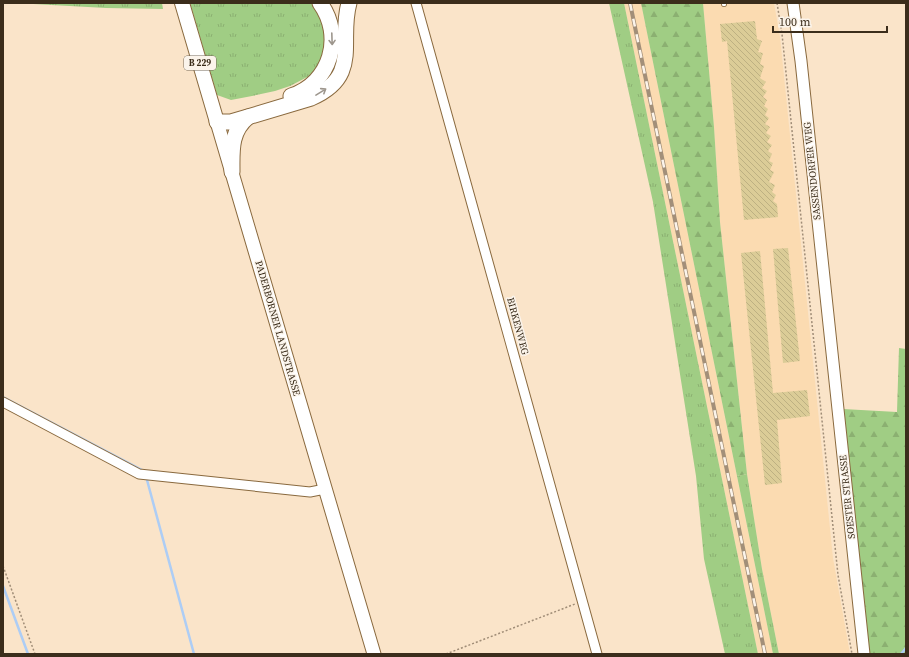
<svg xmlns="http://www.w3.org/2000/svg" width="909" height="657" viewBox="0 0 909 657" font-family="'Source Serif 4',serif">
<defs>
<pattern id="grass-tufts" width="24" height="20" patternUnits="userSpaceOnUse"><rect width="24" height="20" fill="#a0cd84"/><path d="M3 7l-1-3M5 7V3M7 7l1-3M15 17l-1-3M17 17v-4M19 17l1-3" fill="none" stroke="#8bb071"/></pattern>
<pattern id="forest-firs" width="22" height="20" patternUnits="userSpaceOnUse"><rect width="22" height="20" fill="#a0cd84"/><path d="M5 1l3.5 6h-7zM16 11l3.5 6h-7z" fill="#8bb071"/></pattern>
<pattern id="building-back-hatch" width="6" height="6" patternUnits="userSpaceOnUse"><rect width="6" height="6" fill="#dbcc97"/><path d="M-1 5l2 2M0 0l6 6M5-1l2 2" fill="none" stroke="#bdb082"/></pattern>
</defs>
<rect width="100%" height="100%" fill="#fae4c9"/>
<g fill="#fbdbb1">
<path d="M 624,3 L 641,3 L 773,654 L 758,654 Z"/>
<path d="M 703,3 L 774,3 L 780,37 L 833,558 L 850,654 L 779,654 L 762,569 L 747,474 L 720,222 L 714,127 Z"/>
</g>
<g fill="url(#grass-tufts)">
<path d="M 15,3 L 162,3 L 163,9 L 106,8 Z"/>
<path d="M 190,3 L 312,3 L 315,6 L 325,23 L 325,57 L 315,73 L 290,86 L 275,91 L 252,96 L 231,100 L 217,95 Z"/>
<path d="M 609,3 L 624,3 L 758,654 L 725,654 L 704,559 L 696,476 L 653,202 Z"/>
<path d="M 747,474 L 762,569 L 779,654 L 773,654 L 737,476 Z"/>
</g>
<g fill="url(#forest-firs)">
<path d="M 641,3 L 703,3 L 714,127 L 720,222 L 747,474 L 737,476 Z"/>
<path d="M 899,348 L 906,349 L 906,654 L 869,654 L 843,409 L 897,412 Z"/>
</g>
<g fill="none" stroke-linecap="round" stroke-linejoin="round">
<g stroke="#adcdf5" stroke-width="2.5">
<path d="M 3,397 L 144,471"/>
<path d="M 147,480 L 194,654"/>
<path d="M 3,586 L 28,654"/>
<path d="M 901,654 L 906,648"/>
</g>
</g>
<g fill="url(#building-back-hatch)">
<path d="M 755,21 L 757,39 L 762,41 L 758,52 L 763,53 L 760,64 L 764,66 L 760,78 L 766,82 L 762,88 L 767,91 L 763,97 L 767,100 L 764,106 L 768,109 L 765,115 L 769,118 L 765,124 L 770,127 L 766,133 L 771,136 L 767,142 L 772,145 L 768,151 L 772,154 L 769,161 L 773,163 L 770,170 L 774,172 L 769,182 L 775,185 L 772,192 L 776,195 L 773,201 L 777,204 L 778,217 L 744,220 L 727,41 L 722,42 L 720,24 Z"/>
<path d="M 788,248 L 800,361 L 783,363 L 773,249 Z"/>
<path d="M 760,251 L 773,393 L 807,390 L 810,416 L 777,420 L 782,483 L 765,485 L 741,253 Z"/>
</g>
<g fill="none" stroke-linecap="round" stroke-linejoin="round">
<g stroke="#89693e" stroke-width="6">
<path id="service" d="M 724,3 L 724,4"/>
</g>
<g stroke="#89693e" stroke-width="11">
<g id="minor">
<path d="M 416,3 L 597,654"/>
<path d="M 3,402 L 139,474 L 310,492 L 325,489"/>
</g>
</g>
<g stroke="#89693e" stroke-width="13">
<path id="tertiary" d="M 793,3 L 801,61 L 864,654"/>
</g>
<g stroke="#89693e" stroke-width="15">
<path id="secondary" d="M 217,122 L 374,654"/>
</g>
<g stroke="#89693e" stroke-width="16">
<path id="primary" d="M 182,3 L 217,122"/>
</g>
<g stroke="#89693e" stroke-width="17">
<g id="trunk">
<path d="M 291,96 C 331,83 344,36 320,3"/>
<path d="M 217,122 L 231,122 L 311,98 C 362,76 338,42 349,3"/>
<path d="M 232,172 C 232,151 230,132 248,117"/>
</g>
</g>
<g stroke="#a08d77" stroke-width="1.5" stroke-dasharray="2 2" stroke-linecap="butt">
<path d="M 777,3 L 782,34 L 838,575 L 852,654"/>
<path d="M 3,566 L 35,654"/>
<path d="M 446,654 L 575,604"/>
</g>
<use href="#service" stroke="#fff" stroke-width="4.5"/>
<use href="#minor" stroke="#fff" stroke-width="9"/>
<use href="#tertiary" stroke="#fff" stroke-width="11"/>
<use href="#secondary" stroke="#fff" stroke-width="13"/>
<use href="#primary" stroke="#fff" stroke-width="14"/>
<use href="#trunk" stroke="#fff" stroke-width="15"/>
<g stroke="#a28f79" stroke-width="4">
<path id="rail" d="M 630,3 L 765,654"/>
</g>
<use href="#rail" stroke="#fbf4eb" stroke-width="2.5" stroke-dasharray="8" stroke-linecap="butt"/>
</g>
<defs><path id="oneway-shaft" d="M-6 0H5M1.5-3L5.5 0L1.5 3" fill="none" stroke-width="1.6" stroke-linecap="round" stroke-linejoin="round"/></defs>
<g stroke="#9d968d">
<use href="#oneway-shaft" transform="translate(332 39) rotate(88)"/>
<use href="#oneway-shaft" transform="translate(321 92) rotate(-32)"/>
</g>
<g text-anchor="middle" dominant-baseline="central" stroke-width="3" stroke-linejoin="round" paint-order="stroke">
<rect fill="#fbf4eb" stroke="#756959" stroke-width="1" x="184" y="56" width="32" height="14" rx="3"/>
<g font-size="9" font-weight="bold" fill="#3b2d1b">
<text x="200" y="63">B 229</text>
</g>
<g font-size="10" fill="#3b2d1b" stroke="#fbf4eb">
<text transform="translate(812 171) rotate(-96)">SASSENDORFER WEG</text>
<text transform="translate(518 326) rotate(75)">BIRKENWEG</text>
<text transform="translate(278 328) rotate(74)">PADERBORNER LANDSTRASSE</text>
<text transform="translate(847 497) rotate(-96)">SOESTER STRASSE</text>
</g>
</g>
<rect width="909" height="657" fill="none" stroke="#3b2d1b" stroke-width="8"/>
<path d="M773 26v6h114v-6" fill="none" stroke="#3b2d1b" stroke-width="2"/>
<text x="779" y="26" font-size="12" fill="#3b2d1b" stroke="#fbf4eb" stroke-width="3" paint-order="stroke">100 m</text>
</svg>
